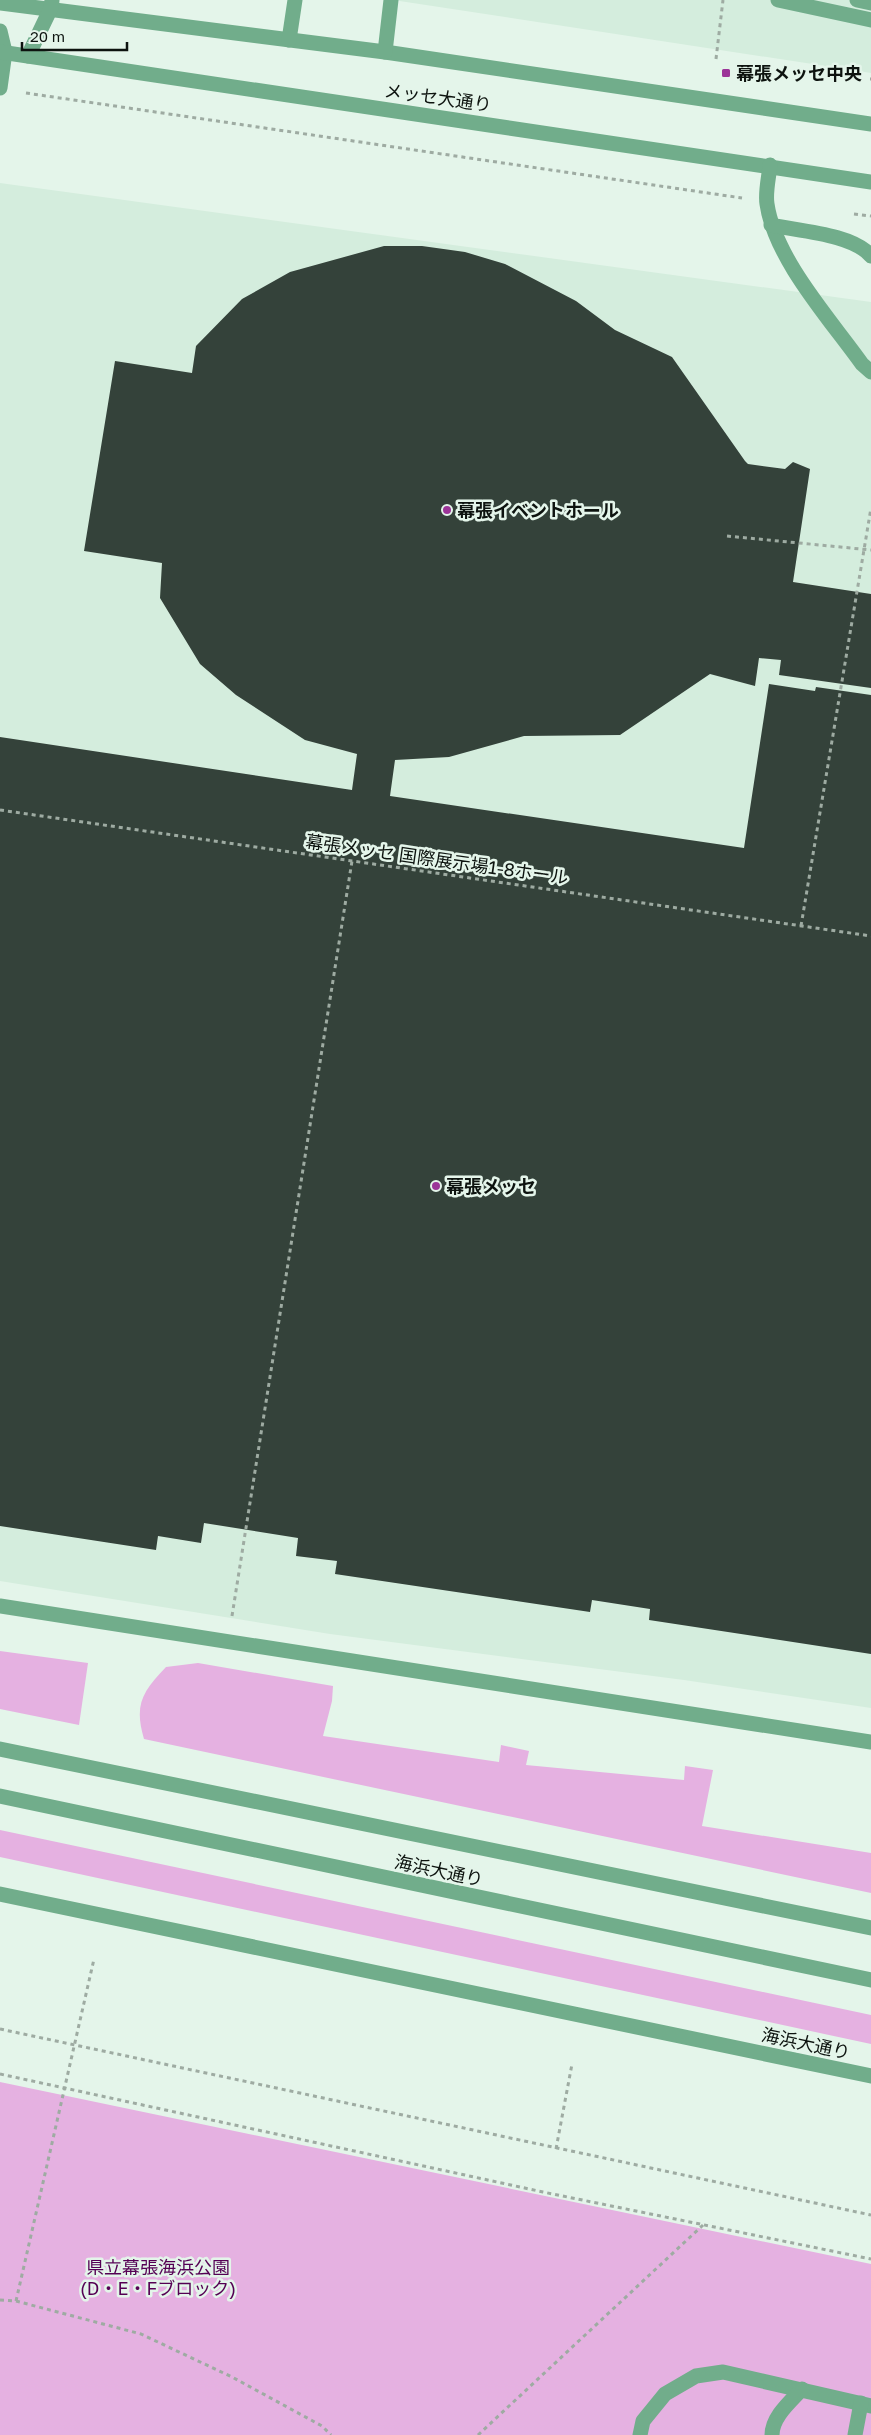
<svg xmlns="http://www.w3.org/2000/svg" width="871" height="2435" viewBox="0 0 871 2435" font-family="'Golos Text','Noto Sans JP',sans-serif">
<rect width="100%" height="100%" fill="#e4f5ea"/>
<g fill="#d4eddd">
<path d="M 393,0 L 871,0 L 871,73 Z"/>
<path d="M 0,183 L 871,302 L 871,1708 L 684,1680 L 330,1634 L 0,1581 Z"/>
</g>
<g fill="#e5b1e1">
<path d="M 0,1651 L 88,1663 L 79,1725 L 0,1709 Z"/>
<path d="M 198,1663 L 333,1686 L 332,1701 L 323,1736 L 499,1762 L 501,1745 L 529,1751 L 526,1765 L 684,1780 L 685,1766 L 713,1770 L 702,1826 L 871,1853 L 871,1893 L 144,1739 C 134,1705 142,1692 166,1667 Z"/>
<path d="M 0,1830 L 871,2015 L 871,2044 L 0,1857 Z"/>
<path d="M 0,2082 L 871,2264 L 871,2435 L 0,2435 Z"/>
</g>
<path fill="#34423a" d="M 384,246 L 422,246 L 465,252 L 505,264 L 576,301 L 615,330 L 672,357 L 745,461 L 748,464 L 785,469 L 793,462 L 810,469 L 793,582 L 871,594 L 871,688 L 779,675 L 781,660 L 759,658 L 755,686 L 710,674 L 620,735 L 524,736 L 449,757 L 395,760 L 390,796 L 744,848 L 769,684 L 815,691 L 816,687 L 871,695 L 871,1654 L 649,1620 L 650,1609 L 592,1600 L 590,1612 L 335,1574 L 337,1561 L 296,1556 L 298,1538 L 204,1523 L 201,1543 L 158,1536 L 156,1550 L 0,1526 L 0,737 L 352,790 L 357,754 L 305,740 L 236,695 L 200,664 L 160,598 L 162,563 L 84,551 L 115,361 L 192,373 L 196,346 L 242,299 L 290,272 Z"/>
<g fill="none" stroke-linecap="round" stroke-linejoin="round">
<g stroke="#9eaba2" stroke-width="3" stroke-dasharray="4 4" stroke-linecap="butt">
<path d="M 716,59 L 723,0"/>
<path d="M 870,79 L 871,79"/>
<path d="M 26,93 L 742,198"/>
<path d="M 854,214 L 871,216"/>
<path d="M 727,536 L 871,550"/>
<path d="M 0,810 L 871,936"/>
<path d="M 801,926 L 871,508"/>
<path d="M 232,1616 L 352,861"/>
<path d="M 0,2029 L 871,2215"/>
<path d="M 0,2074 L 543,2192 L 871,2259"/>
<path d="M 556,2149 L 572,2064"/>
<path d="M 0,2300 L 16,2301 L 141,2334 L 232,2377 L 322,2426 L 331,2435"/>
<path d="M 16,2301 L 94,1959"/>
<path d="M 478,2435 L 703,2225"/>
</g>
<g stroke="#71ad8b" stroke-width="15">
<path d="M 778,0 L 871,20"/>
<path d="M 857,0 L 871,3"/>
<path d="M 0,3 L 385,52 L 871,124"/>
<path d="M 0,31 L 5,52 L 0,88"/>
<path d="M 289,40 L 295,0"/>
<path d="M 0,52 L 871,182"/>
<path d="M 385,52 L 391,0"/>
<path d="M 28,56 L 51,8 L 52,0"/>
<path d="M 770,165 C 769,177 765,192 767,204 C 775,259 830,319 862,364 L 871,372"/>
<path d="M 771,225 C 799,231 853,234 871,256"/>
<path d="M 0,1606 L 871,1742"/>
<path d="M 0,1749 L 871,1928"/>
<path d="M 0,1796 L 871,1980"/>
<path d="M 0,1894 L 871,2076"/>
<path d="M 640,2435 L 643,2421 L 665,2394 L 696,2376 L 723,2372 L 871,2406"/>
<path d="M 772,2435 C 772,2417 790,2402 802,2389"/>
<path d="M 855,2435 L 861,2403"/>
</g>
</g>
<g fill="#9b3498" stroke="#e4f5ea" stroke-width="2">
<rect x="721" y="68" width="10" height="10" rx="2.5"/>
<circle cx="447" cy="510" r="5"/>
<circle cx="436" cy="1186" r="5"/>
</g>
<g text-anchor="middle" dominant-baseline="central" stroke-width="5" stroke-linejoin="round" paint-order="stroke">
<g font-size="18" font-weight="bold" fill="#0d130f" stroke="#e4f5ea" text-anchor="start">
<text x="736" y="73">幕張メッセ中央</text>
<text x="457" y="510">幕張イベントホール</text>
<text x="446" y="1186">幕張メッセ</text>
</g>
<g font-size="18" fill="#0d130f" stroke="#e4f5ea">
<text transform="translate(438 97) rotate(8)">メッセ大通り</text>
<text transform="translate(437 859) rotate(8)">幕張メッセ 国際展示場1-8ホール</text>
<text transform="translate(439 1870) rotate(12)">海浜大通り</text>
<text transform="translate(806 2043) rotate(12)">海浜大通り</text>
</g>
<g font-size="18" fill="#550054" stroke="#e4f5ea">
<text x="158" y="2267">県立幕張海浜公園<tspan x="158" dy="21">(D・E・Fブロック)</tspan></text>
</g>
</g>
<path d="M22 42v8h105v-8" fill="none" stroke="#0d130f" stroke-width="2.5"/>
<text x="30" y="42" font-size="15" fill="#0d130f" stroke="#e4f5ea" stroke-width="4" paint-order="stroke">20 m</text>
</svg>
